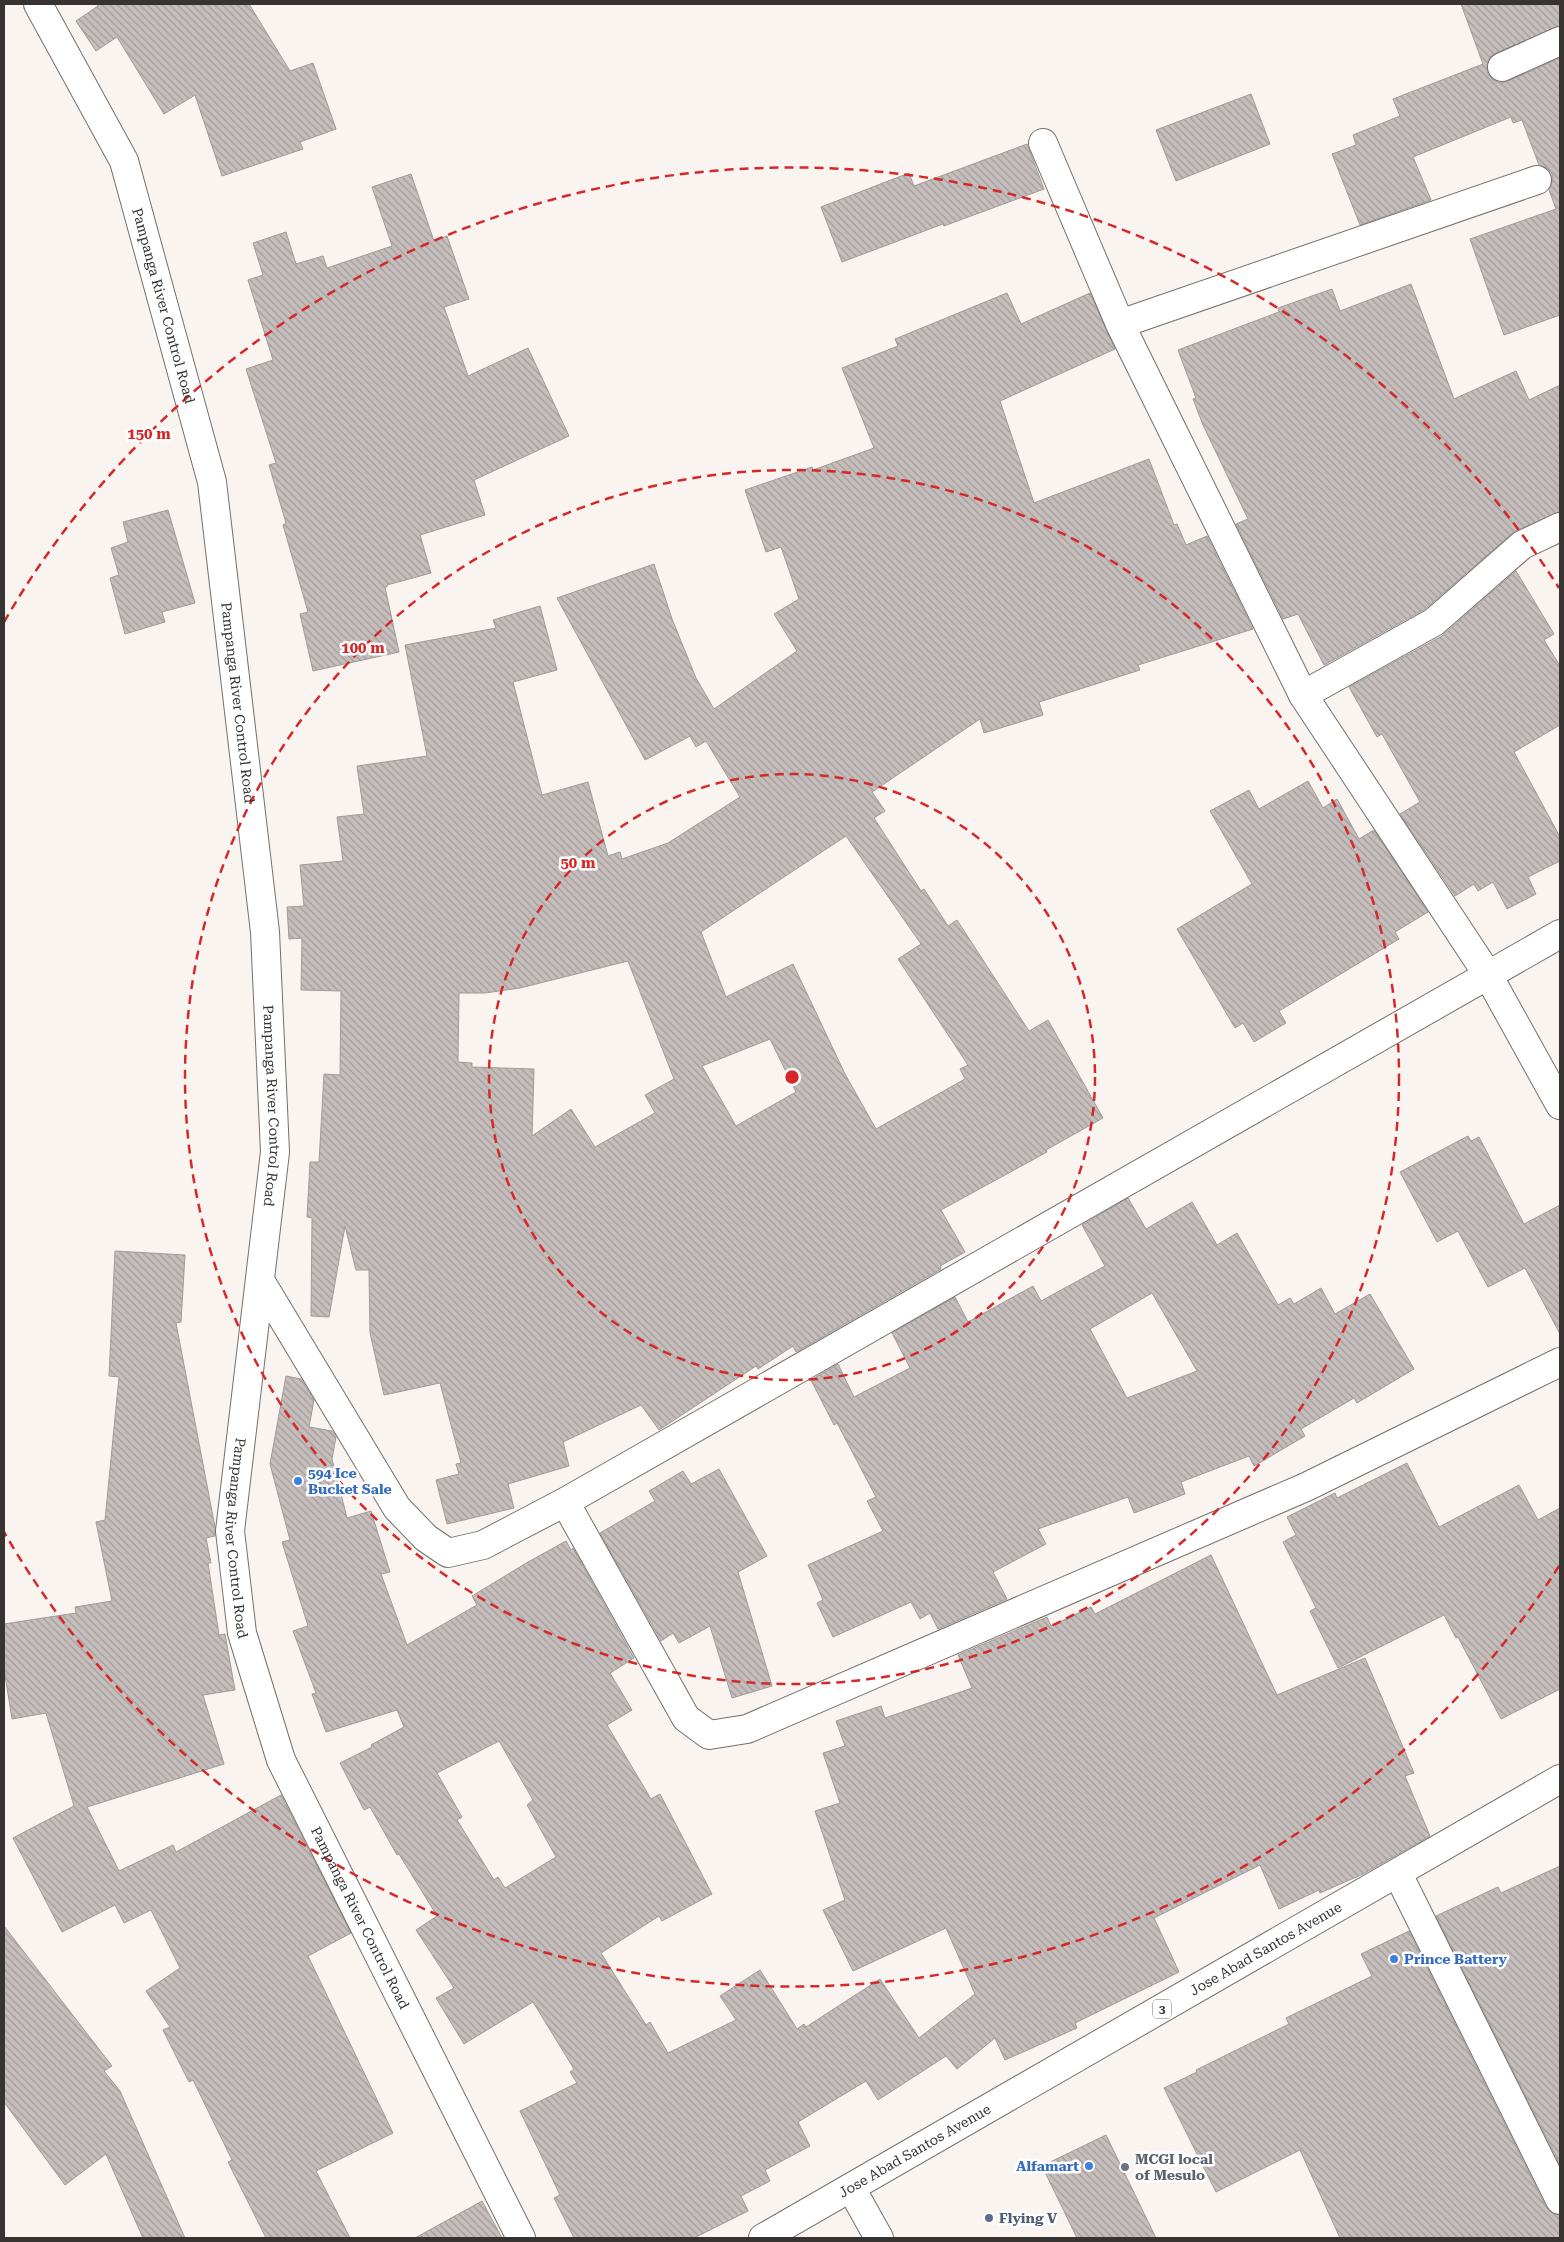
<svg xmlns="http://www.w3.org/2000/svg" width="1564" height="2242" viewBox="0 0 1564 2242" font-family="'Roboto Serif',serif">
<defs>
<pattern id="building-back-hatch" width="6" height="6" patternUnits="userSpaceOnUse" patternTransform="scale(1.25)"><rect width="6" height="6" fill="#c5bebc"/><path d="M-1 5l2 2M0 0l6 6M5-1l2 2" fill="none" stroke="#a19b99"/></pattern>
</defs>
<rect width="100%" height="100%" fill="#faf4f1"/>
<g fill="url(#building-back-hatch)" stroke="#a19b98" fill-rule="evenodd">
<path d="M 97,4 L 249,4 L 290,71 L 313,63 L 336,129 L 300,142 L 303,149 L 222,176 L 195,95 L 164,114 L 117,37 L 96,51 L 76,21 L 98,6 Z"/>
<path d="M 1461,4 L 1560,4 L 1560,26 L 1496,53 L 1490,57 L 1487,65 L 1488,74 L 1493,80 L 1501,83 L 1508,81 L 1560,58 L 1560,315 L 1504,335 L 1470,239 L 1556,209 L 1549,190 L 1552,182 L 1552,174 L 1547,168 L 1539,165 L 1522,120 L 1513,123 L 1511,117 L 1413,157 L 1431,200 L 1360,225 L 1332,154 L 1356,145 L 1353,135 L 1400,116 L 1393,99 L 1483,64 Z"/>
<path d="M 1251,94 L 1270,144 L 1176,181 L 1156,130 Z"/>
<path d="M 1027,144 L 1044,189 L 944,226 L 943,224 L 842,262 L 821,207 L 909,173 L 914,186 Z"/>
<path d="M 411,174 L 434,241 L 447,236 L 469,299 L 444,307 L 468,376 L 528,348 L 569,436 L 474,480 L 485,515 L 420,535 L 431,573 L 387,585 L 387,587 L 385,587 L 399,652 L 313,671 L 300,614 L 308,612 L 283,525 L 286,523 L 269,465 L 276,463 L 246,369 L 273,360 L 248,280 L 263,275 L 253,243 L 286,232 L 296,264 L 323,256 L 327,268 L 392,246 L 372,187 Z"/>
<path d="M 1411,284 L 1454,399 L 1516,371 L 1529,400 L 1560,385 L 1560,512 L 1515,531 L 1425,609 L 1324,665 L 1298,614 L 1283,619 L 1236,524 L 1248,519 L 1203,425 L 1193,399 L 1196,398 L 1178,350 L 1279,312 L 1278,308 L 1332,289 L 1340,311 Z"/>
<path d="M 1007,293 L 1021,324 L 1090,293 L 1115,349 L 1000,401 L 1034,503 L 1149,459 L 1174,525 L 1177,524 L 1186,545 L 1207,536 L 1253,629 L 1138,665 L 1140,670 L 1039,702 L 1043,715 L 984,733 L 980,719 L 872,792 L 885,811 L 874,818 L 921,891 L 924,889 L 948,926 L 957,920 L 1029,1031 L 1048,1020 L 1103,1118 L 1046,1150 L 1047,1152 L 941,1210 L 965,1252 L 940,1266 L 941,1269 L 796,1352 L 793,1346 L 758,1369 L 756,1366 L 659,1430 L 641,1405 L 563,1442 L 569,1466 L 508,1484 L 514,1508 L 447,1524 L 436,1480 L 459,1474 L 456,1464 L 461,1463 L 440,1383 L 384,1395 L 370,1333 L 369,1270 L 356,1270 L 345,1226 L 329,1317 L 311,1316 L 312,1218 L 307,1217 L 310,1162 L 319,1162 L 324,1074 L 340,1075 L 341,991 L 301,990 L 302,938 L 289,939 L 287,907 L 304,906 L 300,865 L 343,861 L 337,817 L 364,814 L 357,766 L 427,756 L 405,645 L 496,628 L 493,620 L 540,606 L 557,670 L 513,682 L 542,795 L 588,782 L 608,856 L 620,852 L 622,859 L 668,843 L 740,797 L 706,741 L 696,747 L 690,736 L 645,760 L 557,598 L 654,564 L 672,619 L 696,678 L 714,709 L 797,651 L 774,614 L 799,599 L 781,547 L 766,552 L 745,490 L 812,467 L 813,470 L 874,448 L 842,368 L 898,346 L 895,339 ZM 846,836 L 921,944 L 898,959 L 968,1065 L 960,1069 L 965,1079 L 876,1129 L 845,1074 L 793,964 L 726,997 L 701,932 ZM 628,961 L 674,1079 L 645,1095 L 655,1113 L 595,1147 L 571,1109 L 532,1136 L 534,1069 L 472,1067 L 472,1063 L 458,1062 L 459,993 L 485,993 L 520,988 ZM 770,1039 L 796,1092 L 736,1126 L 702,1066 Z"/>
<path d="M 168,510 L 195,603 L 162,612 L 165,622 L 125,634 L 110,578 L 119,575 L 111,548 L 128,542 L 123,522 Z"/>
<path d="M 1516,571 L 1554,634 L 1544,640 L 1560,666 L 1560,725 L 1514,752 L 1560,837 L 1560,861 L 1528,877 L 1536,894 L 1507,909 L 1493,882 L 1478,891 L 1474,884 L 1455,896 L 1400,814 L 1420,802 L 1382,734 L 1377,737 L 1349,687 L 1442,636 Z"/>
<path d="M 1308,781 L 1323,808 L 1337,799 L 1359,839 L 1374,830 L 1428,912 L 1395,932 L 1399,939 L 1279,1011 L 1286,1023 L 1254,1042 L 1243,1023 L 1235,1028 L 1177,929 L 1252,884 L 1210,811 L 1249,790 L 1259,809 Z"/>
<path d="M 1468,1136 L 1471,1141 L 1479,1137 L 1524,1224 L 1560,1205 L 1560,1334 L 1525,1268 L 1488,1287 L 1458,1231 L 1437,1242 L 1400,1172 Z"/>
<path d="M 1128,1198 L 1146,1229 L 1192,1202 L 1217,1245 L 1237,1233 L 1278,1305 L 1290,1298 L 1294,1304 L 1321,1288 L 1335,1314 L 1370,1294 L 1414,1369 L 1357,1403 L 1354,1398 L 1301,1429 L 1305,1436 L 1254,1466 L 1249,1456 L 1181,1482 L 1185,1494 L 1134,1513 L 1128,1497 L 1038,1529 L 1046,1544 L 993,1572 L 1007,1599 L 938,1629 L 930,1613 L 920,1619 L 911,1602 L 833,1637 L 817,1603 L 823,1600 L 808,1565 L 883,1531 L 867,1501 L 876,1497 L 837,1423 L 834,1425 L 811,1380 L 838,1364 L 854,1397 L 910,1368 L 892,1333 L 955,1297 L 968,1322 L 1033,1286 L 1041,1301 L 1105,1266 L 1082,1225 ZM 1152,1293 L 1197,1371 L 1127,1398 L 1090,1329 Z"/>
<path d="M 115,1251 L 185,1255 L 181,1322 L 176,1323 L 215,1527 L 215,1536 L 206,1538 L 211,1563 L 208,1563 L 219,1635 L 225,1634 L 235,1690 L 203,1695 L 224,1764 L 87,1807 L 119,1871 L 173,1845 L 176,1852 L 281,1795 L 351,1933 L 308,1956 L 393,2133 L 316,2171 L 350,2238 L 266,2238 L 228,2162 L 232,2160 L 193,2080 L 189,2082 L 163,2030 L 170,2027 L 146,1991 L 180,1968 L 151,1910 L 124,1923 L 115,1905 L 62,1932 L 13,1838 L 74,1806 L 46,1713 L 12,1719 L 4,1669 L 4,1624 L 76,1613 L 75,1607 L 112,1601 L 96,1522 L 105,1520 L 119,1377 L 109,1376 Z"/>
<path d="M 286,1376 L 301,1379 L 314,1400 L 309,1427 L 332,1431 L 336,1437 L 332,1459 L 347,1518 L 371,1511 L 390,1572 L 381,1574 L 407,1645 L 477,1605 L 472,1596 L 528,1562 L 566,1541 L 571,1550 L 573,1548 L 634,1658 L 610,1673 L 632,1710 L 607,1725 L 651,1799 L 660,1794 L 712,1894 L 662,1921 L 659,1916 L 601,1953 L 646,2025 L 650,2022 L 668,2053 L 736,2020 L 720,1996 L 760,1970 L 797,2029 L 804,2024 L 806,2027 L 880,1979 L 919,2038 L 975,1994 L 946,1928 L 853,1971 L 823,1910 L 845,1900 L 815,1811 L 840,1803 L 823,1753 L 845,1746 L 836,1721 L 881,1706 L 885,1718 L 972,1688 L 958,1655 L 1047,1617 L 1051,1626 L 1091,1607 L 1095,1614 L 1211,1555 L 1277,1695 L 1365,1658 L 1414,1773 L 1405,1776 L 1430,1836 L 1363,1874 L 1320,1893 L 1319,1890 L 1279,1909 L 1260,1865 L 1154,1918 L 1179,1972 L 1075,2023 L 1077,2028 L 1005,2060 L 995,2038 L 957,2069 L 946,2056 L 878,2100 L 866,2081 L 798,2122 L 810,2146 L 765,2170 L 770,2181 L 741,2196 L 748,2211 L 694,2238 L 574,2238 L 554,2198 L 560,2195 L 520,2111 L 577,2083 L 570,2072 L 574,2069 L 533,2002 L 464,2044 L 436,1998 L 454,1988 L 416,1930 L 437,1916 L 399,1854 L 397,1855 L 370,1807 L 364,1810 L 340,1763 L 372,1747 L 371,1745 L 404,1727 L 397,1710 L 326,1732 L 312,1694 L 316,1693 L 293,1631 L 308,1626 L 282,1542 L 290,1540 L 270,1464 ZM 499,1741 L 533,1800 L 527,1805 L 556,1857 L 505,1888 L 498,1877 L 494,1880 L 457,1820 L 462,1817 L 437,1773 Z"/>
<path d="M 1407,1463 L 1439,1527 L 1519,1485 L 1538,1520 L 1560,1508 L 1560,1689 L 1501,1719 L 1458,1637 L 1456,1638 L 1444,1615 L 1338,1668 L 1310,1611 L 1316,1608 L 1283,1542 L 1296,1535 L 1287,1517 L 1335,1493 L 1337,1498 Z"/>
<path d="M 719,1469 L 767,1556 L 738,1572 L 772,1686 L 732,1698 L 710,1626 L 679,1643 L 673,1633 L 661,1641 L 600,1533 L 655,1501 L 649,1491 L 683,1471 L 691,1484 Z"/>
<path d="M 1560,1866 L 1560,2165 L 1436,1916 L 1498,1887 L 1501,1893 Z"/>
<path d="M 4,1926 L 112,2066 L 104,2071 L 120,2091 L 185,2238 L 143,2238 L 106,2154 L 65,2185 L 4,2102 Z"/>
<path d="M 1409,1931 L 1546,2207 L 1552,2213 L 1560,2215 L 1560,2238 L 1340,2238 L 1300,2150 L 1216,2192 L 1164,2088 L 1197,2072 L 1196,2070 L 1289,2024 L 1286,2018 L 1372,1976 L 1361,1954 Z"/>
<path d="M 1106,2135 L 1156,2238 L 1077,2238 L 1042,2166 Z"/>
<path d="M 482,2201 L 502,2238 L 415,2238 Z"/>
</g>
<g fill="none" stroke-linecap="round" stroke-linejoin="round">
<g stroke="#756f6c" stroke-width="30">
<g id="minor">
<path d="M 1502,67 L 1560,41"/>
<path d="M 1043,143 L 1120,324 L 1303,695 L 1488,975 L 1560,1105"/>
<path d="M 1120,324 L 1537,180"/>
<path d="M 1303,695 L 1434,622 L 1522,545 L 1560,527"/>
<path d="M 261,1282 L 397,1508 L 426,1538 L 448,1553 L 483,1545 L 565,1502 L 1560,934"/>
<path d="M 565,1502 L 686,1718 L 709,1735 L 747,1729 L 1306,1487 L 1560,1362"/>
<path d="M 1398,1874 L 1560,2200"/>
<path d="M 851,2188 L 879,2238"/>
</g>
</g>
<g stroke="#756f6c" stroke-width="30">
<g id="secondary">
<path id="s1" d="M 38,4 L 124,161 L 212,482 L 265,932 L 275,1152 L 230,1531 L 242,1633 L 281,1760 L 521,2238"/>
</g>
</g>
<g stroke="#756f6c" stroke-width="30">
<g id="trunk">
<path id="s2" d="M 763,2238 L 1560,1779"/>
</g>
</g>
<use href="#minor" stroke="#fff" stroke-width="28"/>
<use href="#secondary" stroke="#fff" stroke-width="28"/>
<use href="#trunk" stroke="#fff" stroke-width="28"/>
</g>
<g fill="none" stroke="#d62828" stroke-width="2.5" stroke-dasharray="9 6">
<circle cx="792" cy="1077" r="303"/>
<circle cx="792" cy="1077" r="607"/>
<path d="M1559 1566A910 910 0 0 1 4 1532M4 622A910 910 0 0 1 1559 588"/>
</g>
<g fill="#3f7fe0" stroke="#fff" stroke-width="2">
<circle cx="298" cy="1481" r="5"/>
<circle cx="1394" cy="1959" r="5"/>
<circle cx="1089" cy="2166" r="5"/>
</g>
<circle fill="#6b7280" stroke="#fff" stroke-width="2" cx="1125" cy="2167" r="5"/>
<circle fill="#5c6f8a" stroke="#fff" stroke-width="2" cx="989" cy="2218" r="5"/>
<g text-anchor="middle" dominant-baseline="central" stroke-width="5" stroke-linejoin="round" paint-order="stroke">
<rect fill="#fff" stroke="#727070" stroke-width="1" x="1153" y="1999.5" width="18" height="19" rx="4"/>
<g font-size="12" font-weight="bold" fill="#363332">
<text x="1162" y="2009">3</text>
</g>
<g font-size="14" fill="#363332" stroke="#fff">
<text stroke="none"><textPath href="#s1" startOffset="329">Pampanga River Control Road</textPath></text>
<text stroke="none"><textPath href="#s1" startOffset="734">Pampanga River Control Road</textPath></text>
<text stroke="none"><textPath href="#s1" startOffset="1139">Pampanga River Control Road</textPath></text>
<text stroke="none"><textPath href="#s1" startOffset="1574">Pampanga River Control Road</textPath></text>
<text stroke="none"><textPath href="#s1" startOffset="1979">Pampanga River Control Road</textPath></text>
<text stroke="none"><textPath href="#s2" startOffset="580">Jose Abad Santos Avenue</textPath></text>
<text stroke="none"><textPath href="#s2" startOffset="175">Jose Abad Santos Avenue</textPath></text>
</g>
<g font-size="14" font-weight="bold" fill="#366cbe" stroke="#fff" text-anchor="start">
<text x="308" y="1473">594 Ice<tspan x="308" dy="16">Bucket Sale</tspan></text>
<text x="1404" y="1959">Prince Battery</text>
<text x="1079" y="2166" text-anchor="end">Alfamart</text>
</g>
<g font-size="14" font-weight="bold" fill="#5b616d" stroke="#fff" text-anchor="start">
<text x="1135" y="2159">MCGI local<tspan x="1135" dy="16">of Mesulo</tspan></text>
</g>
<g font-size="14" font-weight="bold" fill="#4e5e75" stroke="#fff" text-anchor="start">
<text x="999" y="2218">Flying V</text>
</g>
</g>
<circle cx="792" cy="1077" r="8" fill="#d62828" stroke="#fff" stroke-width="2.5"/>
<g font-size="15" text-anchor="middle" font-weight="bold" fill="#d62828" stroke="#fff" stroke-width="5" stroke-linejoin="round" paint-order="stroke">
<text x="149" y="439">150 m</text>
<text x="363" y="653">100 m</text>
<text x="578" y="868">50 m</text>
</g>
<rect width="1564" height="2242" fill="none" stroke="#363332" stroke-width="10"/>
</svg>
